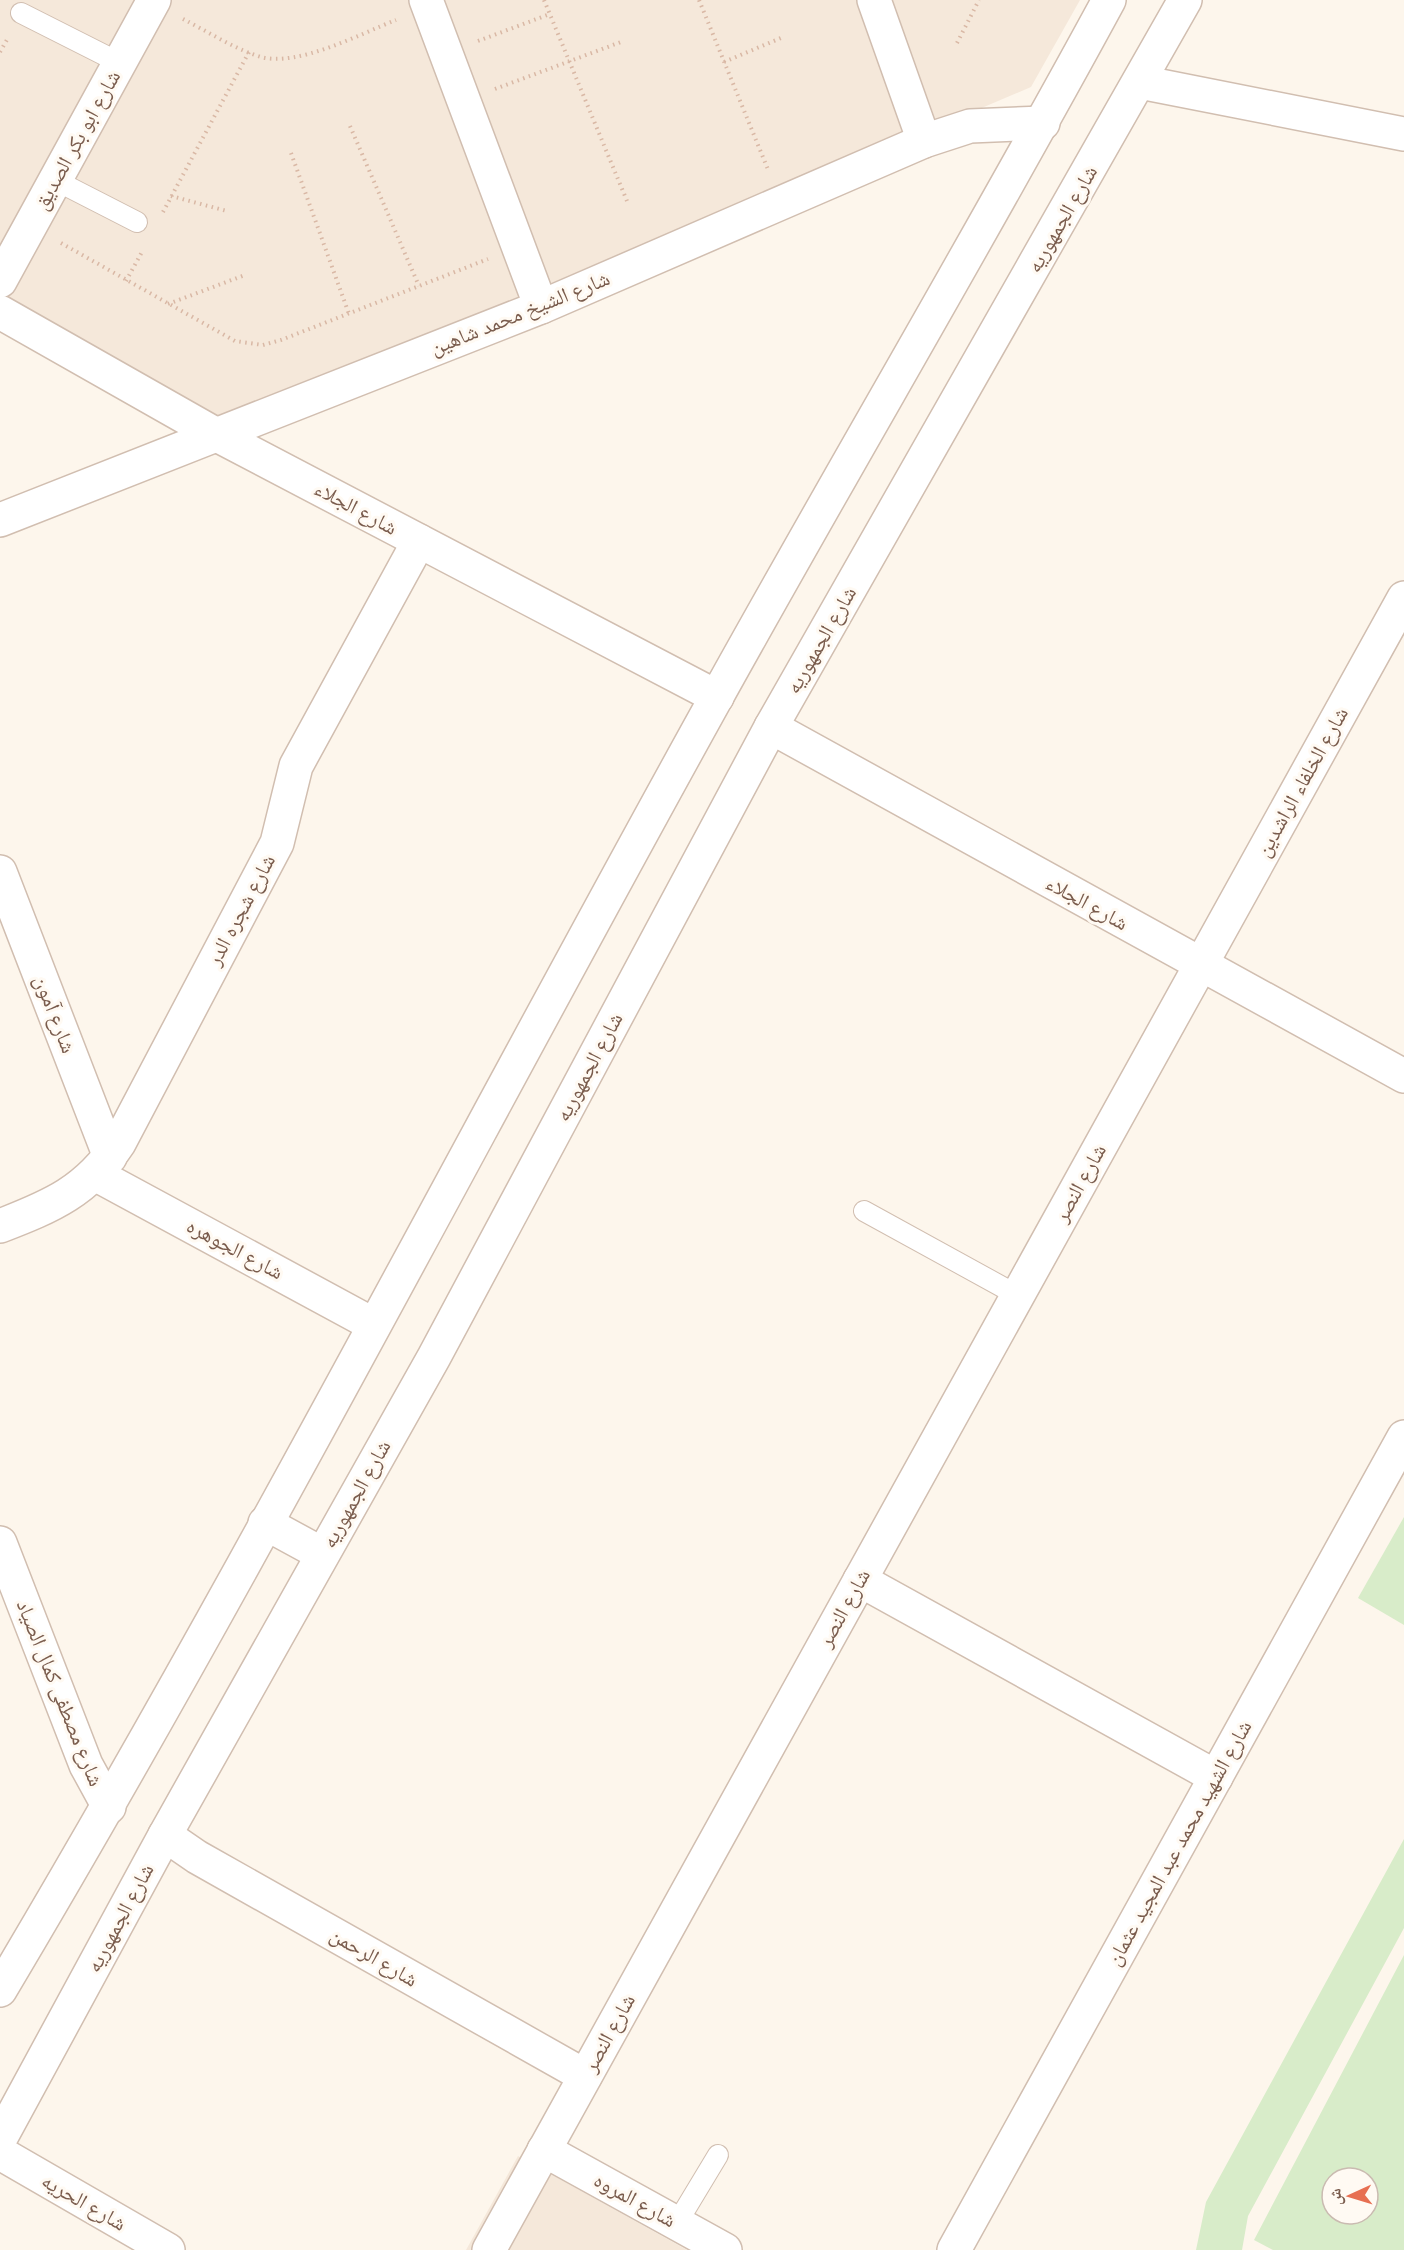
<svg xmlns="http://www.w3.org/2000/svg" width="1404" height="2250" viewBox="0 0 1404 2250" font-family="'Fira Sans Condensed','Noto Naskh Arabic',sans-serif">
<rect width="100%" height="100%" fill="#fdf6ec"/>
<g fill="#f5e8da">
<path d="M 0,0 L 1080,0 L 1031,87 L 215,434 L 0,315 Z"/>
<path d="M 518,2156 L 687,2250 L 466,2250 Z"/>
</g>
<g fill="#d8ecc9" fill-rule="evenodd">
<path d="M 1404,1517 L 1404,1625 L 1358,1598 Z"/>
<path d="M 1404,1839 L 1404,1928 L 1248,2216 L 1242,2250 L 1196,2250 L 1206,2202 Z"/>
<path d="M 1404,1955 L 1404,2250 L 1273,2250 L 1254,2240 ZM 1332,2178 L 1368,2178 L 1368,2214 L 1332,2214 Z"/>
</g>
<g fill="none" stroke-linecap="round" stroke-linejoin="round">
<g stroke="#d1beb0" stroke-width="22">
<g id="service">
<path d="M 21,13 L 120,63"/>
<path d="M 55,180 L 137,222"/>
<path d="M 864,1211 L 1017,1295"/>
<path d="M 677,2223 L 718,2155"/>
</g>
</g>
<g stroke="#d1beb0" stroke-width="36">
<g id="minor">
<path d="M 426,0 L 541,307"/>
<path d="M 874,0 L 924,141"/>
<path d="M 1140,82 L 1404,134"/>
<path d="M 0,281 L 154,0"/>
<path d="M 0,520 L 541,307 L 924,141 L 970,126 L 1043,123"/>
<path d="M 0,872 L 110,1157"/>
<path d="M 95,1174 L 374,1325"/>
<path d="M 0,1226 C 52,1206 87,1191 119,1143 L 277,843 L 296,766 L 419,541"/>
<path d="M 0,1543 L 86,1765 L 109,1807"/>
<path d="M 860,1580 L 1216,1777"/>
<path d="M 165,1835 L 197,1857 L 585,2076"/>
<path d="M 544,2150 L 725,2250"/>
<path d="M 0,2153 L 168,2250"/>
<path d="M 489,2250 L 1404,598"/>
<path d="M 954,2250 L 1404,1437"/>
</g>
</g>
<g stroke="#d1beb0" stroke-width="36">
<g id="tertiary">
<path d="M 0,312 L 215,434 L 717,697"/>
<path d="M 771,727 L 1404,1076"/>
<path d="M 265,1523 L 322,1554"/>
<path d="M 0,1990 C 252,1567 477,1129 716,698 C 845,465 982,235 1109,0"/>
<path d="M 0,2139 L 165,1835 L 434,1357 L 771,727 L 1185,0"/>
</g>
</g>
<g stroke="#d9b8a5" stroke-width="4" stroke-dasharray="1.5 4.5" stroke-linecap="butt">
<path d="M 544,0 L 627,201"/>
<path d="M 699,0 L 769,172"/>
<path d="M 183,19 C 207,31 234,49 261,57 C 298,67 360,34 396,20"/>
<path d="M 478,41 L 550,14"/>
<path d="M 957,43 L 979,0"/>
<path d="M 0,52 L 8,38"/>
<path d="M 724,62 L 781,38"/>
<path d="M 495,89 L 621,42"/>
<path d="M 350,126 L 419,286"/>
<path d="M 291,153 L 349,314"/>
<path d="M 171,196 L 227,211"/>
<path d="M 163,212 L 249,52"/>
<path d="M 61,243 L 235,341 L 263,345 L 281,340 L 488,259"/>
<path d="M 126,281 L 143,250"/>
<path d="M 168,304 L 245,275"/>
</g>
<use href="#service" stroke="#fff" stroke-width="20"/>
<use href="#minor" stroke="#fff" stroke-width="33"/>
<use href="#tertiary" stroke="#fff" stroke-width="33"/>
</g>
<g text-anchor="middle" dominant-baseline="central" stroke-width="6" stroke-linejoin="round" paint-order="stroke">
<g font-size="21" fill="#7a5c4d" stroke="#fffaf3">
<text transform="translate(77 140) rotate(-61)">شارع ابو بكر الصديق</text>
<text transform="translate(1062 219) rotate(-60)">شارع الجمهوريه</text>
<text transform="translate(520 313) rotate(-22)">شارع الشيخ محمد شاهين</text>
<text transform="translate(356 508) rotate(28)">شارع الجلاء</text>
<text transform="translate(821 640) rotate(-60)">شارع الجمهوريه</text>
<text transform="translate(1302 782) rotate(-61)">شارع الخلفاء الراشدين</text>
<text transform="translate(1087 903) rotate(29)">شارع الجلاء</text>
<text transform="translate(241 910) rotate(-62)">شارع شجره الدر</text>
<text transform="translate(55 1014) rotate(69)">شارع آمون</text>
<text transform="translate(589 1067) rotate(-62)">شارع الجمهوريه</text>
<text transform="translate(1080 1183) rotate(-61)">شارع النصر</text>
<text transform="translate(235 1249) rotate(28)">شارع الجوهره</text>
<text transform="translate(356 1494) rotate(-61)">شارع الجمهوريه</text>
<text transform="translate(844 1608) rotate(-61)">شارع النصر</text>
<text transform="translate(60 1693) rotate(68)">شارع مصطفى كمال الصياد</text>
<text transform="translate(1179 1843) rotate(-61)">شارع الشهيد محمد عبد المجيد عثمان</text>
<text transform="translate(120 1918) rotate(-62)">شارع الجمهوريه</text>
<text transform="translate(374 1957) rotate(30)">شارع الرحمن</text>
<text transform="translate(609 2033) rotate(-61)">شارع النصر</text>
<text transform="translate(635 2200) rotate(29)">شارع المروه</text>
<text transform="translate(84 2202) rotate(30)">شارع الحريه</text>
</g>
</g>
<g transform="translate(1350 2196) rotate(266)"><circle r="28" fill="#fffaf3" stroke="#cabbb1" stroke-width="1.5"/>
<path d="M0-4.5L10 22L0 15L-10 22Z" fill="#e76f51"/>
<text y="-9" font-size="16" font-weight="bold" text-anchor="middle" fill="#7a5c4d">ش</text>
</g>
</svg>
